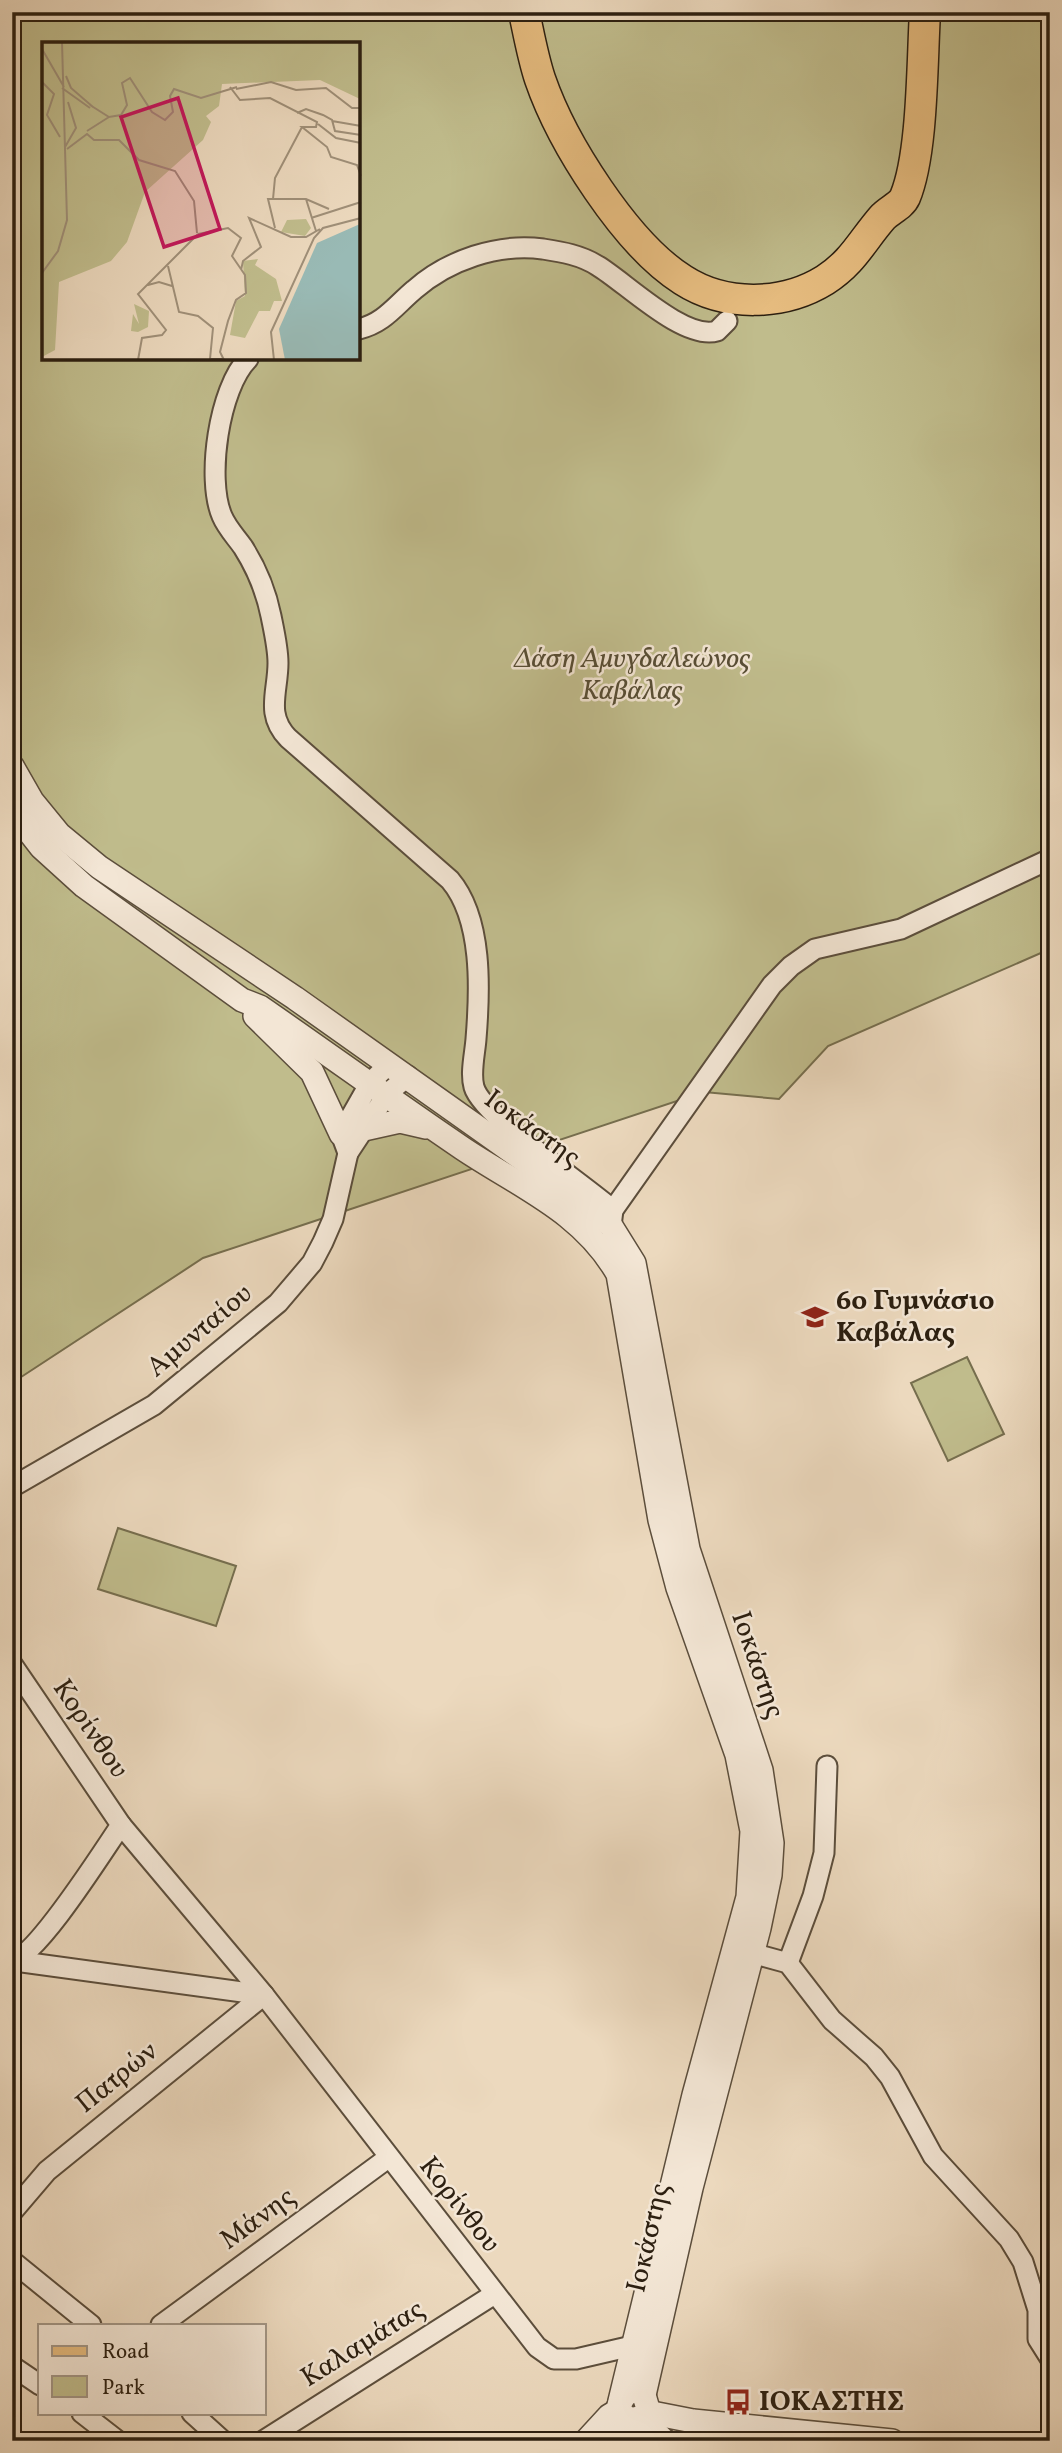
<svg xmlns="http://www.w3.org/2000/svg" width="1062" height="2453" viewBox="0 0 1062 2453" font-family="Vollkorn,serif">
<rect width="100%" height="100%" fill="#ecd9be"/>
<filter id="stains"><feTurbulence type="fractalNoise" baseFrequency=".00286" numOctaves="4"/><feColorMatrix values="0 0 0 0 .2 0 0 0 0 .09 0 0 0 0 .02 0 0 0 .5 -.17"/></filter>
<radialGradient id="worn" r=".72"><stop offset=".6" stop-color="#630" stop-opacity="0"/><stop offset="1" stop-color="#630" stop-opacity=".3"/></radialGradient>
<g fill="#c0bc8c" stroke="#766e4e" stroke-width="2" fill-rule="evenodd">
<path d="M 12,12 L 1050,12 L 1050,949 L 828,1046 L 779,1099 L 704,1092 L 203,1258 L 12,1383 ZM 44,44 L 359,44 L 359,359 L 44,359 Z"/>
<path d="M 967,1357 L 1004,1434 L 948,1461 L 911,1383 Z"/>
<path d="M 118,1528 L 236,1566 L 216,1626 L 98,1589 Z"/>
</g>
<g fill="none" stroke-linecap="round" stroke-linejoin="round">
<g stroke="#5c4e3c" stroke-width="23">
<g id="minor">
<path d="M 359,329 C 384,323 395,306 414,290 C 448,260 498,243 543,249 C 562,252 581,255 598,266 C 625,282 684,341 717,331 L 727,321"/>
<path d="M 248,359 C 219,388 206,479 222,516 C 227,528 236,537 243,547 C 257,569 266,591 271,616 C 274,631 278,648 278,663 C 278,692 265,714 288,738 L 450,880 C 483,919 480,990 476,1039 C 475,1053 470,1073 474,1087 C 482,1116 586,1186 613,1210 L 611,1226"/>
<path d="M 389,1064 L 370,1083 L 341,1134 L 348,1153 L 387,1094 L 408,1076"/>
<path d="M 613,1210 L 772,985 L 791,966 L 815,949 L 901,929 L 1050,859"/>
<path d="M 12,1487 L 154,1405 L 278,1303 L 312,1263 L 323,1242 L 333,1219 L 348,1153"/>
<path d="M 12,1664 L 121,1825 C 103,1851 38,1955 12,1961"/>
<path d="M 740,1950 L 788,1963 L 832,2020 L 874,2057 L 890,2077 L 933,2156 L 1009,2239 L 1023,2262 L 1038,2310 L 1038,2339 L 1050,2358"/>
<path d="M 788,1963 L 813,1896 L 824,1853 L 827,1766"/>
<path d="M 12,1964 L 15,1961 L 264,1995 L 537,2347 L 554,2359 L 576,2359 L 645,2343"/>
<path d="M 12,2212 L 47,2171 L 264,1995 L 121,1825"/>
<path d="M 12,2261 L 91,2325"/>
<path d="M 161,2325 L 388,2158"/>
<path d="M 12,2366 L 40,2385"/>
<path d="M 82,2413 L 118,2441"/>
<path d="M 192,2413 L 223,2441"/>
<path d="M 643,2417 L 667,2441"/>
<path d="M 263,2441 L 493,2295"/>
</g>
</g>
<g stroke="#5c4e3c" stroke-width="26">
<g id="tertiary">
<path d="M 12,766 L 32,801 L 59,834 L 99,867 L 295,998 L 583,1202 L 611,1226 L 634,1263 L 688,1549 L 761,1770 L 772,1843 L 770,1875 L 759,1928 L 691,2188 L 644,2395"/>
<path d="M 12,810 L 41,847 L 84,886 L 242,1000 L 260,1007 C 328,1054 394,1102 462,1148 C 520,1187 582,1211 618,1274 L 660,1520 L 678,1588 L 737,1755 L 752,1831 L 748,1897 L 694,2095 L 620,2401"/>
<path d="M 255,1016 L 312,1072 L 341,1134"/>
<path d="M 364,1129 L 400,1121 L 426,1127"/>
<path d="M 647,2412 L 693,2421 L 892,2441"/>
<path d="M 586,2441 L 609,2416 L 619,2410"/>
<path d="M 613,2441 L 643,2417 L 648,2409 L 644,2395 L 635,2391 L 626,2393 L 619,2405 L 622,2414 L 630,2420 L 643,2417"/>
</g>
</g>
<g stroke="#2c1f10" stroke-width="33">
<path id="primary" d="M 524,12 C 529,35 533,58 540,79 C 562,143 626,244 683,280 C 725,307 783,306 825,280 C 853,262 862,241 882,218 C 889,210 901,206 905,197 C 923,154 922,61 925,12"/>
</g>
<use href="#minor" stroke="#f3e6d5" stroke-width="19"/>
<use href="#tertiary" stroke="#f3e6d5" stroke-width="23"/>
<use href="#primary" stroke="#e6bc7f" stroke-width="30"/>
</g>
<defs>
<g id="school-bare" transform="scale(2.1)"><path d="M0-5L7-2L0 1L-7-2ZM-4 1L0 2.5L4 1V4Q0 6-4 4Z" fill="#8f2418" stroke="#f3e6d5" stroke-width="2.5" paint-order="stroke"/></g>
<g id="bus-bare" transform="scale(2.1)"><path d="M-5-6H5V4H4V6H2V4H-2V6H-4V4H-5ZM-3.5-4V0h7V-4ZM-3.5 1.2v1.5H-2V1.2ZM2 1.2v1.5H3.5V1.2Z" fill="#8f2418" stroke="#f3e6d5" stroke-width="2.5" paint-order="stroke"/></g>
</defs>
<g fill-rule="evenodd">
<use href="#school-bare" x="815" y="1317"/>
<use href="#bus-bare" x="738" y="2402"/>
</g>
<g text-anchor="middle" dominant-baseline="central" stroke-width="5" stroke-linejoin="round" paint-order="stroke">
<g font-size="28" font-style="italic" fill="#584e35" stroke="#f3e6d5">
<text x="632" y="659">Δάση Αμυγδαλεώνος<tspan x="632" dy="32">Καβάλας</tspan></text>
</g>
<g font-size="28" fill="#2c1f10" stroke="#f3e6d5">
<text transform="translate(532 1129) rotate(36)">Ιοκάστης</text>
<text transform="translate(200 1331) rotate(-40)">Αμυνταίου</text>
<text transform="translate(757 1665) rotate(71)">Ιοκάστης</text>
<text transform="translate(90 1729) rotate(56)">Κορίνθου</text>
<text transform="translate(117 2078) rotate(-39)">Πατρών</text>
<text transform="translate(459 2205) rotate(52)">Κορίνθου</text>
<text transform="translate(258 2219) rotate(-36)">Μάνης</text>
<text transform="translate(649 2238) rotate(-77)">Ιοκάστης</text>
<text transform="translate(363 2344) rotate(-32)">Καλαμάτας</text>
</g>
<g font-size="28" font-weight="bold" fill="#2c1f10" stroke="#f3e6d5" text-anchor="start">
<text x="836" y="1301">6ο Γυμνάσιο<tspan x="836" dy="32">Καβάλας</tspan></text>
<text x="759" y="2402">ΙΟΚΑΣΤΗΣ</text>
</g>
</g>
<g transform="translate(42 42)">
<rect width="318" height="318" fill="#ecd9be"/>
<path d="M 0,0 L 318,0 L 318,57 L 278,38 L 180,42 L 177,64 L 164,74 L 169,80 L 161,98 L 103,150 L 85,200 L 69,219 L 17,240 L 13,308 L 0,315 ZM 264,177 L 269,186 L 263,194 L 239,190 L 245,178 ZM 216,217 L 213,223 L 234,237 L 240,259 L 232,259 L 228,269 L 217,269 L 203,296 L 188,293 L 194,259 L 203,254 L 201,219 ZM 92,262 L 107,269 L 106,285 L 96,290 L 89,289 L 91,272 L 97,282 Z" fill="#c0bc8c"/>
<path d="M 318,182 L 318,318 L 243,318 L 237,287 L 275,201 Z" fill="#99bab5"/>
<path fill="none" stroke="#9f8f78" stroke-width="2" d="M 0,7 L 22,45M 24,34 L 29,46 L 51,65M 0,40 L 12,52 L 5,73 L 18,95M 188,45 L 198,58 L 228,56 L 275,80 L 274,85 L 260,85 L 285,105 L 289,115 L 315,123 L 319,134M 20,46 L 48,66M 194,47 L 229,40 L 254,48 L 284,46 L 310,66 L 319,66M 48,63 L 67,75 L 79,73 L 85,63 L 80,41 L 88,36 L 110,70 L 123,78 L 131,70 L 128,54 L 132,47 L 159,56 L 195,45M 255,71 L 264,67 L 281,73 L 290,78 L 293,89 L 319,93M 290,79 L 319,84M 276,82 L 294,96 L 319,101M 45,89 L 67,75M 23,105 L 34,86 L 26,60M 25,107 L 45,92 L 52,98 L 77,98 L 97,118 L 133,129 L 152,159 L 155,191M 231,157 L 233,136 L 260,85M 264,157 L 274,189M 269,176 L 319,160M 233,186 L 226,157 L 264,157 L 287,167M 156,192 L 186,186 L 199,196 L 190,214 L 203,233 L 204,251 L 194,258 L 186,279 L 178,310 L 182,318M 126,224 L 137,270 L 156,274 L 171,286 L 168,317 L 181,317M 199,228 L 201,219 L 219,205 L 207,176 L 249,195 L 264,195 L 278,187M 0,231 L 16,209 L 25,178 L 20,0M 106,243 L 117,240 L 130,244M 96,318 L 100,296 L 120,293 L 124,288 L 96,252 L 156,192M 232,318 L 229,290 L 272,196 L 281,186 L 319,176"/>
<path fill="#c2185b" fill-opacity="0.15" stroke="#c2185b" stroke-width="3.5" d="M 136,56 L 178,187 L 122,205 L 79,75 Z"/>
<rect width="318" height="318" fill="none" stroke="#2c1f10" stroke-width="3.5"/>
</g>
<rect width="1062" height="2453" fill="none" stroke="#ecd9be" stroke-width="42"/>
<rect x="14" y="14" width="1034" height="2425" fill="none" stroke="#2c1f10" stroke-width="3.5"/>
<rect x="21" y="21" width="1020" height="2411" fill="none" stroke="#2c1f10" stroke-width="2"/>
<rect x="38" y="2324" width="228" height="91" fill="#f3e6d5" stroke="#a39686" stroke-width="2"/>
<rect x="52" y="2346" width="35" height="10" fill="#e6bc7f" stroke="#a39686" stroke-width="2"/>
<text x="102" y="2358" font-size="21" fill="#2c1f10">Road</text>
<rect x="52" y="2376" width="35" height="21" fill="#c0bc8c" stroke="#a39686" stroke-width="2"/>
<text x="102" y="2394" font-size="21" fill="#2c1f10">Park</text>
<rect width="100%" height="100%" filter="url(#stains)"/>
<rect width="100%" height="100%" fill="url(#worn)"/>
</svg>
